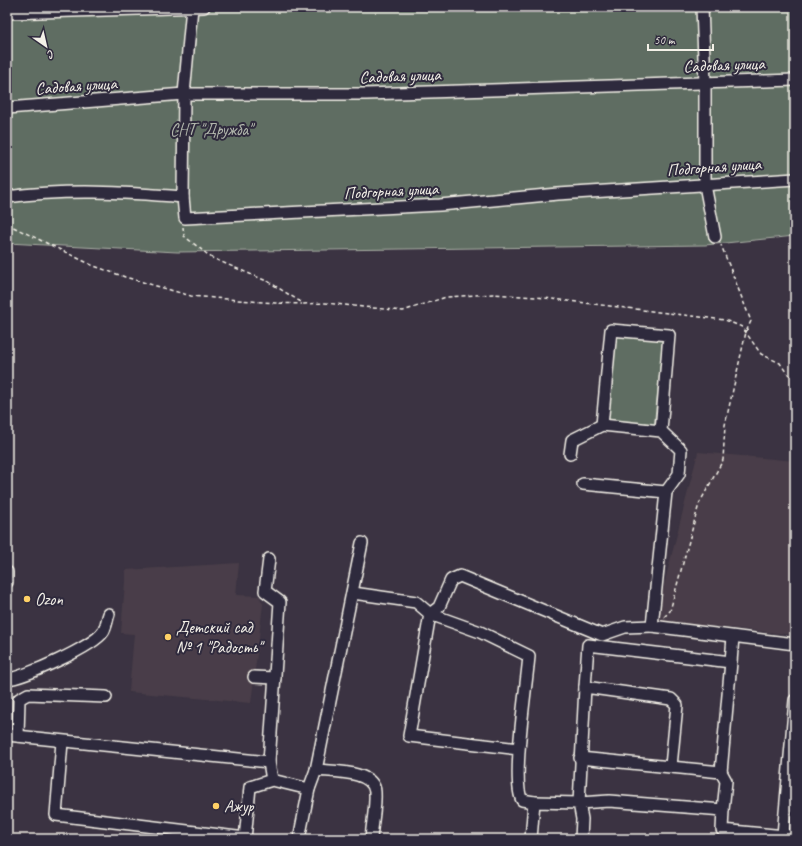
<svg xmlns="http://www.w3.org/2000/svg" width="802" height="846" viewBox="0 0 802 846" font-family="Caveat,sans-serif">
<rect width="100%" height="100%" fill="#3b3342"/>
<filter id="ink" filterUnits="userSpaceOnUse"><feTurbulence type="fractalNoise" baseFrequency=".025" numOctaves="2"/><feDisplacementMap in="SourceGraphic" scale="8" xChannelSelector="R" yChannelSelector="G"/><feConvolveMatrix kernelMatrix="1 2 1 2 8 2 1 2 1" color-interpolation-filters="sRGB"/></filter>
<g filter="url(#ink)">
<g fill="#493e48">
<path d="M 698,452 L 795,461 L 795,635 L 655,620 Z"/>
<path d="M 239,563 L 236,595 L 259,596 L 263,604 L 251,703 L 129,692 L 134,634 L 121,633 L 126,570 Z"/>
</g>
<g fill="#5f6d62" stroke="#aaafa5">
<path d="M 7,7 L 795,7 L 795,236 L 705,245 L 177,252 L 7,243 Z"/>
<path d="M 616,335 L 663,340 L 654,427 L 607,423 Z"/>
</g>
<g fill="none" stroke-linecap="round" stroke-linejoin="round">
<g stroke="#f4f1e8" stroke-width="14">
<g id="minor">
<path d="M 702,7 L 705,83 L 705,185 L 715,237"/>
<path d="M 7,13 L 204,7"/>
<path d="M 7,108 L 184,94 L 366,94 L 795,80"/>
<path d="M 7,197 C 66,189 124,192 183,197 L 185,218 L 440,205 L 558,194 L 795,179"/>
<path d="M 183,197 L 184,94 L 192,7"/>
<path d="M 661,431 L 669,335 L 611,330 L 602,425 L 661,431 L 681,450 L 679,474 L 666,492 L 652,626 L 795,644"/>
<path d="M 570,454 L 572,440 L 602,425"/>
<path d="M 583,484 L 666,492"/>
<path d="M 269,559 L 265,591 L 280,602 L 269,762 L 272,780"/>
<path d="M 7,572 L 7,582"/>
<path d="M 353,593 L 416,602 L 430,614 L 439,607 L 451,580 L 460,576 L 602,635 L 625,627 L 652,626"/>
<path d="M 731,662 L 733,637"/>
<path d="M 254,677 L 275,678"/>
<path d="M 7,679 C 24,678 94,646 103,632 C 106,628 107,619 109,614"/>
<path d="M 585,687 L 588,645 L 731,662 L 721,772"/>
<path d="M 7,735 L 269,762"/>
<path d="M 18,736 L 19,699 L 28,694 L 106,697"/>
<path d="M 62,742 L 56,815 L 245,838"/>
<path d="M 519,749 L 409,736 L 430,614 L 480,632 L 529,656 C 527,683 511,782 522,800 L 534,802"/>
<path d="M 580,758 L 721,772 L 726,781 L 723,810"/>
<path d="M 671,766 L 677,705 L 671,699 L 585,687 L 579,803 L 609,801 L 723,810 L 722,830 L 795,837"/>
<path d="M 316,770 C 332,772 374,770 375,792 C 376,807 372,824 371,839"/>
<path d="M 783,835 L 795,700"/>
<path d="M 245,839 L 250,787 L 272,780 L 309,789"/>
<path d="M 299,839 L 309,789 L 316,770 L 362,543"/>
<path d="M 531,839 L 534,802 L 579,803 L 582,819 L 581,839"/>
</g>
</g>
<g stroke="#f4f1e8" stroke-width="1.5" stroke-dasharray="4 3" stroke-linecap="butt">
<path d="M 7,224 L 94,266 L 125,277 L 191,296 L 275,303 L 302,304"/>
<path d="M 183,227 L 184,236 L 212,258 L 269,282 L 304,304 L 325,303 L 403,311 L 446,297 L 493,294 L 536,297 L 725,320 L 742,327 L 761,354 L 780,363 L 786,372 L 795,380"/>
<path d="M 664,617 L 670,611 L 699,504 L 723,460 L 725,425 L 746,332 L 751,321 L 721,245"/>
</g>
<use href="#minor" stroke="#2f2a3d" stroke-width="11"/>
</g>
</g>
<g fill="#ffd166" stroke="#2f2a3d" stroke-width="1.5">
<circle cx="27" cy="599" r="4"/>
<circle cx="168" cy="637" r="4"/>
<circle cx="216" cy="806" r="4"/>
</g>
<g text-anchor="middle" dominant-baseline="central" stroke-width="4" stroke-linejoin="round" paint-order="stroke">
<g font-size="17" fill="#f4f1e8" stroke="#2f2a3d">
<text transform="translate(724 65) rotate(-2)">Садовая улица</text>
<text transform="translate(400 76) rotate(-2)">Садовая улица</text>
<text transform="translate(76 86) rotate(-4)">Садовая улица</text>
<text transform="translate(714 167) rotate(-4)">Подгорная улица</text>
<text transform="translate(391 191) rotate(-3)">Подгорная улица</text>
</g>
<g font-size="17" fill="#b1b6ac" stroke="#2f2a3d">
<text x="211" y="129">СНТ "Дружба"</text>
</g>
<g font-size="17" fill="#f4f1e8" stroke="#2f2a3d" text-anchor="start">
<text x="35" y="599">Ozon</text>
<text x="176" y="627">Детский сад<tspan x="176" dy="20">№ 1 "Радость"</tspan></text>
<text x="224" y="806">Ажур</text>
</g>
</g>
<rect width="802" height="846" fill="none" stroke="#2f2a3d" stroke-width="24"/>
<rect x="12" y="12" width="778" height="822" fill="none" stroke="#f4f1e8" stroke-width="1.5" filter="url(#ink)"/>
<g transform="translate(46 46) rotate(146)" stroke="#2f2a3d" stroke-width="3" paint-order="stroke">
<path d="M0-3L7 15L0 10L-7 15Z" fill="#f4f1e8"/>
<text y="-6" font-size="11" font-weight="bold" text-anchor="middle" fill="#f4f1e8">С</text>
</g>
<path d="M648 44v6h65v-6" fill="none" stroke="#f4f1e8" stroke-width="2"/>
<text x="654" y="44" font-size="12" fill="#f4f1e8" stroke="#2f2a3d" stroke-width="3" paint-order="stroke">50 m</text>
</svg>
